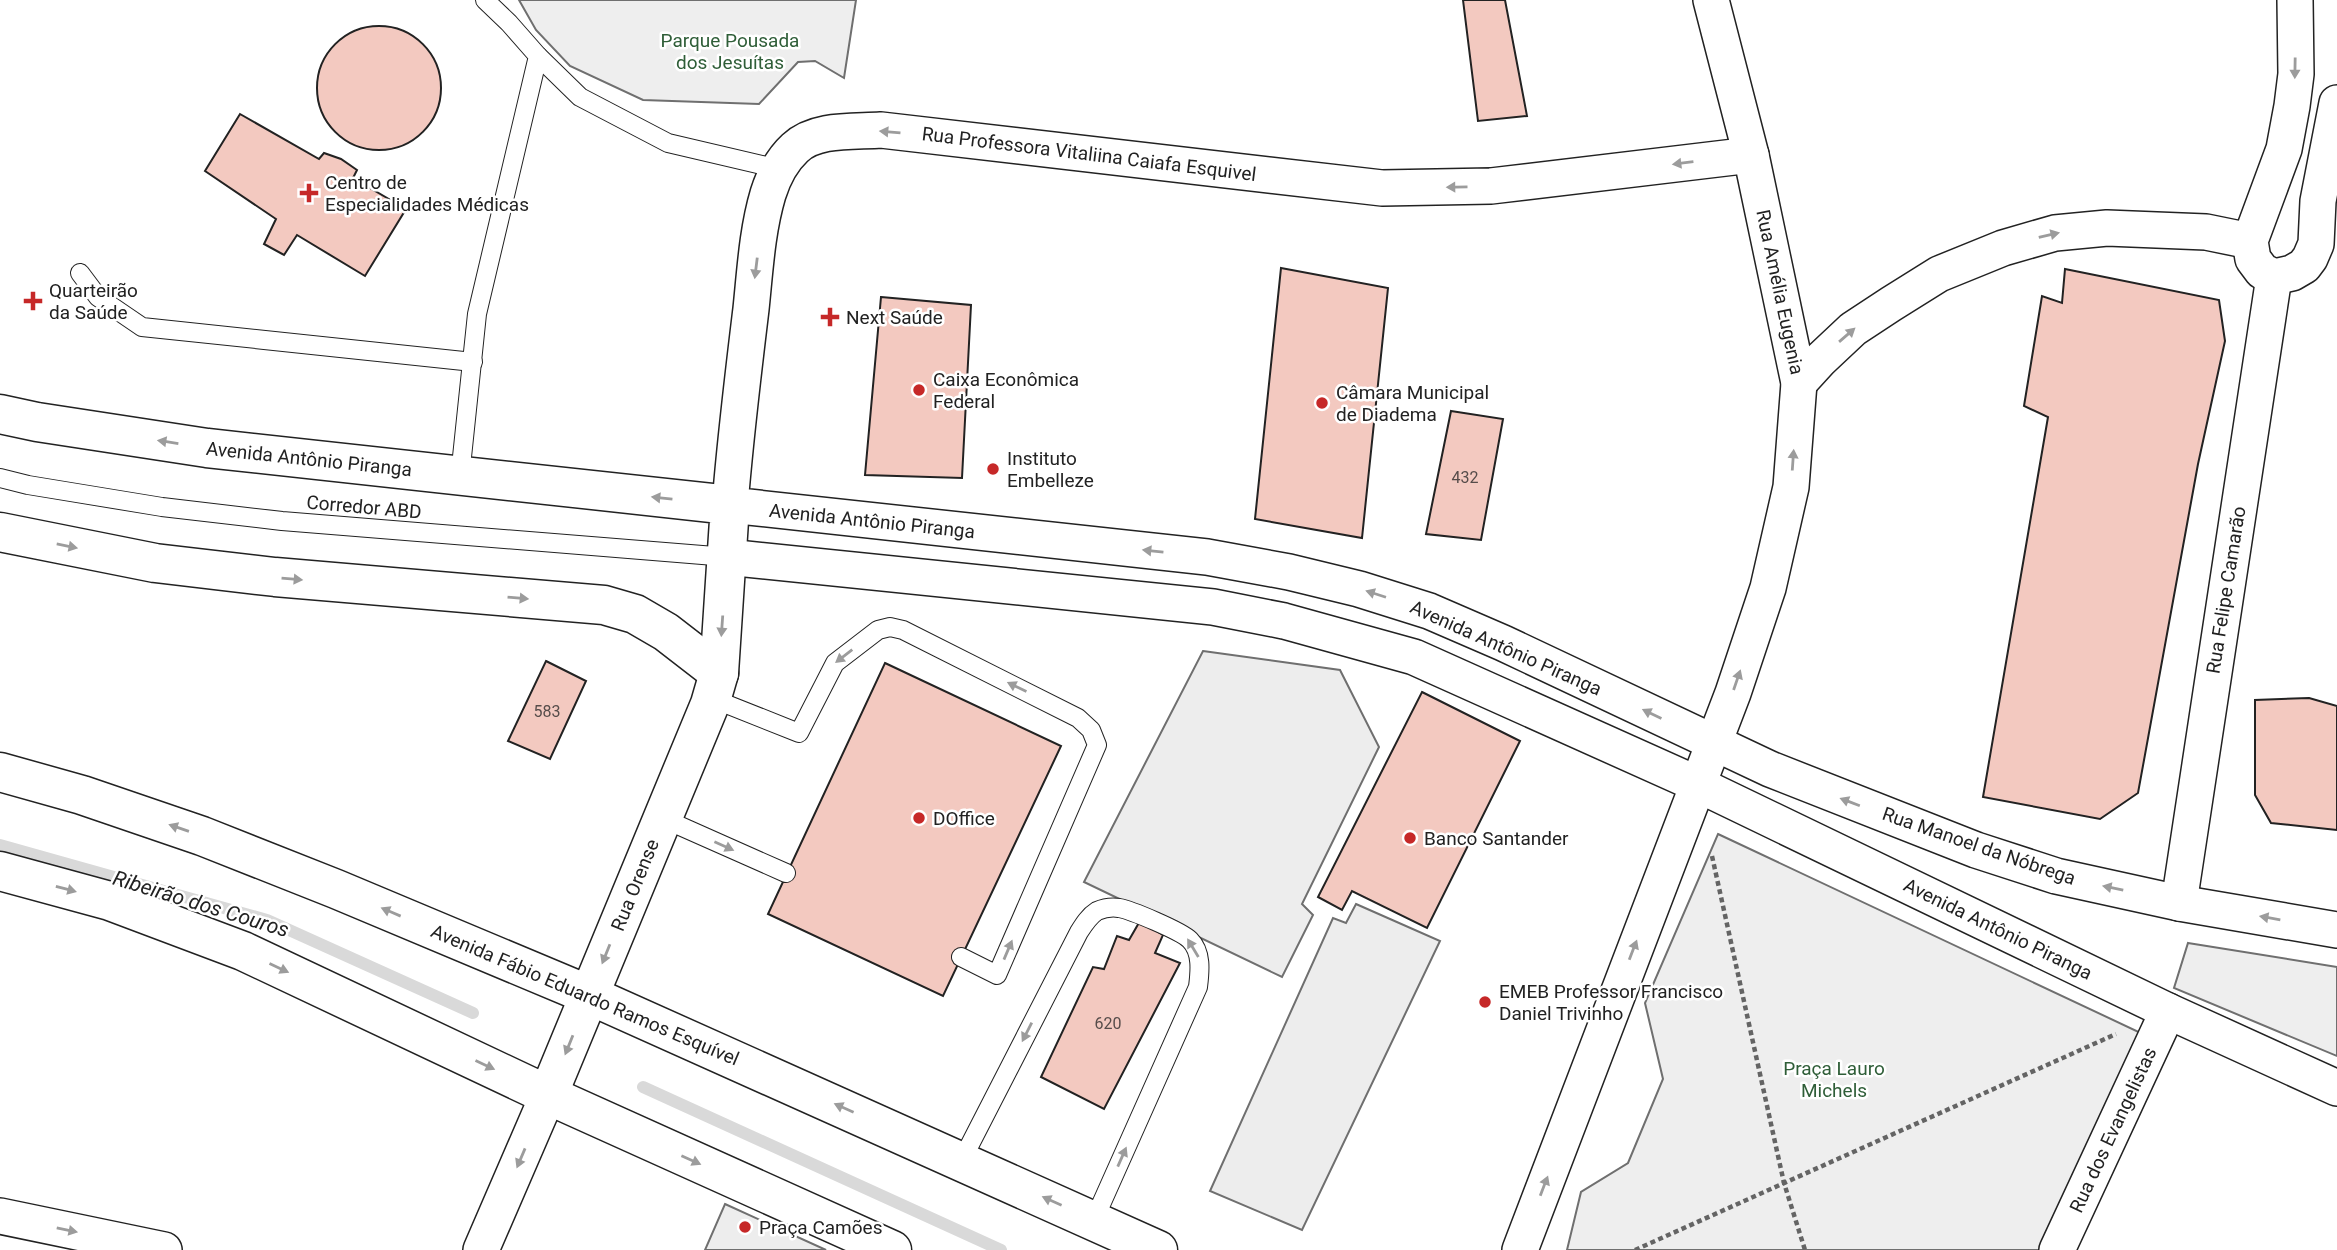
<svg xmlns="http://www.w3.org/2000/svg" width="2337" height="1250" viewBox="0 0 2337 1250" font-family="Roboto,sans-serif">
<rect width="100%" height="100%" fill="#fff"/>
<g fill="#eee" stroke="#6f6f6f" stroke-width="2">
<path d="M 519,0 L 856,0 L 844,78 L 815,61 L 798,62 L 759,104 L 643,100 L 570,66 L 536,30 Z"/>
<path d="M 1718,834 L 2145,1035 L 2054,1250 L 1567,1250 L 1581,1192 L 1628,1163 L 1663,1079 L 1645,1003 Z"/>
<path d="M 2188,943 L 2337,967 L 2337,1056 L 2174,988 Z"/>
</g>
<g fill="#ededed" stroke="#6f6f6f" stroke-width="2">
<path d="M 1203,651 L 1340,670 L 1379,747 L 1302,904 L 1313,915 L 1282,977 L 1084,882 Z"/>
<path d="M 1356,904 L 1440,941 L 1302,1230 L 1210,1191 L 1333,918 L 1346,923 Z"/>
<path d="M 725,1204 L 826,1250 L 705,1250 Z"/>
</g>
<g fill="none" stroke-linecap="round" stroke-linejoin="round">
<g stroke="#d9d9d9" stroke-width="12">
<path d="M 0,845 L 267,920 L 473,1013"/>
<path d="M 643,1087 L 1001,1250"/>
</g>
</g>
<g fill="#f3c9c0" stroke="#222" stroke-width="2">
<path d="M 1463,0 L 1505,0 L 1527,116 L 1478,121 Z"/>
<circle cx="379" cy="88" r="62"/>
<path d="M 240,114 L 319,159 L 324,153 L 341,159 L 357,170 L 353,178 L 406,209 L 365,276 L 297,235 L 284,255 L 264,244 L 276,219 L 205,171 Z"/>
<path d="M 1281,268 L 1388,288 L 1362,538 L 1255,519 Z"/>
<path d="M 2065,269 L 2219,300 L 2225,341 L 2198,464 L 2138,793 L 2100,819 L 1983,797 L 2048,417 L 2024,406 L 2042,296 L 2062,303 Z"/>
<path d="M 881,297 L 971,305 L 962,478 L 865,475 Z"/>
<path d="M 1451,411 L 1503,419 L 1481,540 L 1426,534 Z"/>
<path d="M 546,661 L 586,681 L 550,759 L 508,741 Z"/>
<path d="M 885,663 L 1061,746 L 943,996 L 768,914 Z"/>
<path d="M 1422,692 L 1520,741 L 1427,928 L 1352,891 L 1342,910 L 1318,897 Z"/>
<path d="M 2309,698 L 2337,706 L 2337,830 L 2271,823 L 2255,795 L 2255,700 Z"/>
<path d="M 1140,921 L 1163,935 L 1155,953 L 1180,963 L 1104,1109 L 1041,1077 L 1093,967 L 1104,969 L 1117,936 L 1129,940 Z"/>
</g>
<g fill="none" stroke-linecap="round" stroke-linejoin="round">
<g stroke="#222" stroke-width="20">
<g id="lane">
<path d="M 538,56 L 580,97 L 668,143 L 779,169"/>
<path d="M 80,273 L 98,297 L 142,327 L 473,362"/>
<path d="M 460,476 L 477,314 L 538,56 L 509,23 L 485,0"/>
<path d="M 0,478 L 28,485 L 162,507 L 282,521 L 727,557"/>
<path d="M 711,698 L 799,733 L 835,663 L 878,630 L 890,627 L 903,630 L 1078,718 L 1091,730 L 1097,745 L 997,975 L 961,957"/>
<path d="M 662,818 L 786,873"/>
<path d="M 962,1160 L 1079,932 C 1084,924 1089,916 1097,911 C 1104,908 1112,907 1119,908 C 1131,910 1181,931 1190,940 C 1202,952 1200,971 1198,987 L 1094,1220"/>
</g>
</g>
<g stroke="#222" stroke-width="38">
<g id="street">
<path d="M 2295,0 L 2296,74 L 2292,106 L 2284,149 L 2250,241 L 2253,259 L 2262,271 L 2274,277 L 2292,273 L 2304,266 L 2310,258 L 2316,244 L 2318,201 L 2337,103"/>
<path d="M 1751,155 L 1491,186 L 1382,188 L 881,130 C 854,132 816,128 795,148 C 782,160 773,178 768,194 C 757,231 755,271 751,309 C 743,375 735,440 730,505 L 1207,557 L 1289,572 L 1359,589 L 1429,611 L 1503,643 L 1770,769 L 1976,850 L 2056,876 L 2179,903 L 2337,930"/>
<path d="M 1799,383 L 1820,360 L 1853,329 L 1891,304 L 1939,274 L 2003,248 L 2055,233 L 2107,228 L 2206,232 L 2250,241"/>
<path d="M 727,557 L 1213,607 L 1284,621 L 1414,657 L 1697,784 L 2168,1011 L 2337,1088"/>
<path d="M 2179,903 L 2274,277"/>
<path d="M 0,1216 L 164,1250"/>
<path d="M 481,1250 L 548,1095"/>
<path d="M 1520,1250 L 1733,693 L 1768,588 L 1791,487 L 1799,383 L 1751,155 L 1711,0"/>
<path d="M 2057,1250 L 2168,1011"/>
</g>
</g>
<g stroke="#222" stroke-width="41">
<g id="secondary">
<path d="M 0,414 L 37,422 L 207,448 L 730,505 L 719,673 L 710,704 L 548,1095"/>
<path d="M 0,532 L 155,563 L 275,577 L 604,605 L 635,614 L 666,632 L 719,673"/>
</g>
</g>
<g stroke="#222" stroke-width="41">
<g id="primary">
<path d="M 0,772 L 82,795 L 202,836 L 336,889 L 589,995 L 1158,1250"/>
<path d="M 0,871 L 110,901 L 243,951 L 548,1095 L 892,1250"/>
</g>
</g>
<g stroke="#646464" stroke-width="4.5" stroke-dasharray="5 3.5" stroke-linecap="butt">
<path d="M 1712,856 L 1784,1183 L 1805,1250"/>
<path d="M 1635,1250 L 2116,1034"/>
</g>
<use href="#lane" stroke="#fff" stroke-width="18"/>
<use href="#street" stroke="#fff" stroke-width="35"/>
<use href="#secondary" stroke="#fff" stroke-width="38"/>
<use href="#primary" stroke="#fff" stroke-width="38"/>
</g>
<defs><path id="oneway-solid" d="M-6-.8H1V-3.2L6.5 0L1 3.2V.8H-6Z" transform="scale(1.75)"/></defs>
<g fill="#9c9c9c">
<use href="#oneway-solid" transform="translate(2295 68) rotate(91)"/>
<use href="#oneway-solid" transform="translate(890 132) rotate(-175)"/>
<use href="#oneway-solid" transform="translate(1683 163) rotate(173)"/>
<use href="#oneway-solid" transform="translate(1457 187) rotate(179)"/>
<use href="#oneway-solid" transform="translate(2049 235) rotate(-13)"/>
<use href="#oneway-solid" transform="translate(756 268) rotate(97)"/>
<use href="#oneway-solid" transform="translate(1847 335) rotate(-41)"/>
<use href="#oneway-solid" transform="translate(168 442) rotate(-171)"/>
<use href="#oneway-solid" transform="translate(1793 460) rotate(-86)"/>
<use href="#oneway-solid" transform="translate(662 498) rotate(-174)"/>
<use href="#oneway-solid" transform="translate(67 546) rotate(11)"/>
<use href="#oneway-solid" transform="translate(1153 551) rotate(-174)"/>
<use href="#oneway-solid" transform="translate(292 579) rotate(5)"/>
<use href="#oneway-solid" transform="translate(1376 594) rotate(-162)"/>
<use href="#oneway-solid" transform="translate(518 598) rotate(5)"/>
<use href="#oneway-solid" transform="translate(722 626) rotate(94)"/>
<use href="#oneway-solid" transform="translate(844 656) rotate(142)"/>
<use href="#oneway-solid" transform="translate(1737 680) rotate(-71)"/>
<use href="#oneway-solid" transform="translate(1017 687) rotate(-154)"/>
<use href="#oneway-solid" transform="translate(1652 714) rotate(-154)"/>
<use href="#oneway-solid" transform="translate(1850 802) rotate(-159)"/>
<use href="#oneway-solid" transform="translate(179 828) rotate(-161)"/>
<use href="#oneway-solid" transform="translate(724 846) rotate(24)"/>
<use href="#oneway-solid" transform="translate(2113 888) rotate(-168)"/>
<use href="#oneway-solid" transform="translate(66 889) rotate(15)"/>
<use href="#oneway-solid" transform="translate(391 912) rotate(-157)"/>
<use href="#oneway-solid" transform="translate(2270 918) rotate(-170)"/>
<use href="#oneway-solid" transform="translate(1193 948) rotate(-121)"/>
<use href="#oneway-solid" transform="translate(1008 950) rotate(-67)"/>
<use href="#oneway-solid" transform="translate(1633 950) rotate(-69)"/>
<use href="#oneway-solid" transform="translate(606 954) rotate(112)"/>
<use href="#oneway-solid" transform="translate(279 968) rotate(25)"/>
<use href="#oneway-solid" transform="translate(1027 1032) rotate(117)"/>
<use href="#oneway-solid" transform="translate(569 1045) rotate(112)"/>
<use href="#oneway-solid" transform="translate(485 1065) rotate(25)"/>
<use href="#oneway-solid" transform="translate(844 1108) rotate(-156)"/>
<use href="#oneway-solid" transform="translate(1122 1157) rotate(-66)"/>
<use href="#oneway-solid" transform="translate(521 1158) rotate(113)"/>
<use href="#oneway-solid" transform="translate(691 1160) rotate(24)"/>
<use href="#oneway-solid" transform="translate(1544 1186) rotate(-69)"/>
<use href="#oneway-solid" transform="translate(1052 1201) rotate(-156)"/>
<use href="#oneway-solid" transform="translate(67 1230) rotate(12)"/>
</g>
<g fill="#c62828" stroke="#fff" stroke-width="2.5">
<path d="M305.5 182.5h7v7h7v7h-7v7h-7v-7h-7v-7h7z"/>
<path d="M29.5 290.5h7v7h7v7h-7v7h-7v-7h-7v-7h7z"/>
<path d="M826.5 306.5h7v7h7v7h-7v7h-7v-7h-7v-7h7z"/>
<circle cx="919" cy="390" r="7"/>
<circle cx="1322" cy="403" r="7"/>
<circle cx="993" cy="469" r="7"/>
<circle cx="919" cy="818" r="7"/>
<circle cx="1410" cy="838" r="7"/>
<circle cx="1485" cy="1002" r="7"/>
<circle cx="745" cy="1227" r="7"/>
</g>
<g text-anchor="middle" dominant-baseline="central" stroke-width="5" stroke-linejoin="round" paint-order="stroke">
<g font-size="16" fill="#564c4a">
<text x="1465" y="477">432</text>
<text x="547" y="711">583</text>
<text x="1108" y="1023">620</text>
</g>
<g font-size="19" fill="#2f5e38" stroke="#fff">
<text x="730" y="40">Parque Pousada<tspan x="730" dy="22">dos Jesuítas</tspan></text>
<text x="1834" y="1068">Praça Lauro<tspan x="1834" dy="22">Michels</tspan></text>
</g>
<g font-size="19" fill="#222" stroke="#fff">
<text transform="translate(1089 154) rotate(7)">Rua Professora Vitaliina Caiafa Esquivel</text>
<text transform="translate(1780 292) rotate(78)">Rua Amélia Eugenia</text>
<text transform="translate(309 459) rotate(6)">Avenida Antônio Piranga</text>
<text transform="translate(364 507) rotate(5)">Corredor ABD</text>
<text transform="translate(872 521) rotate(6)">Avenida Antônio Piranga</text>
<text transform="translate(2226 590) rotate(-81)">Rua Felipe Camarão</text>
<text transform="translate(1506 648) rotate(24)">Avenida Antônio Piranga</text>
<text transform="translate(1979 846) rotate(19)">Rua Manoel da Nóbrega</text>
<text transform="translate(635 885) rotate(-68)">Rua Orense</text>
<text transform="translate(1998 929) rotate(26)">Avenida Antônio Piranga</text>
<text transform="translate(585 995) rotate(23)">Avenida Fábio Eduardo Ramos Esquível</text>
<text transform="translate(2113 1130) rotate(-65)">Rua dos Evangelistas</text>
</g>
<g font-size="19" fill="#222" stroke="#fff" text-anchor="start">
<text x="325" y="182">Centro de<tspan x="325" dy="22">Especialidades Médicas</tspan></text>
<text x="49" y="290">Quarteirão<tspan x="49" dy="22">da Saúde</tspan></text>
<text x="846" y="317">Next Saúde</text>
<text x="933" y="379">Caixa Econômica<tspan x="933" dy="22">Federal</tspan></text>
<text x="1336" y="392">Câmara Municipal<tspan x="1336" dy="22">de Diadema</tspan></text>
<text x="1007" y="458">Instituto<tspan x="1007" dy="22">Embelleze</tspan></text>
<text x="933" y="818">DOffice</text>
<text x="1424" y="838">Banco Santander</text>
<text x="1499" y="991">EMEB Professor Francisco<tspan x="1499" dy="22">Daniel Trivinho</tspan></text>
<text x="759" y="1227">Praça Camões</text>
</g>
<g font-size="21" font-style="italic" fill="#222" stroke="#fff">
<text transform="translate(201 904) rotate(17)">Ribeirão dos Couros</text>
</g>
</g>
</svg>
